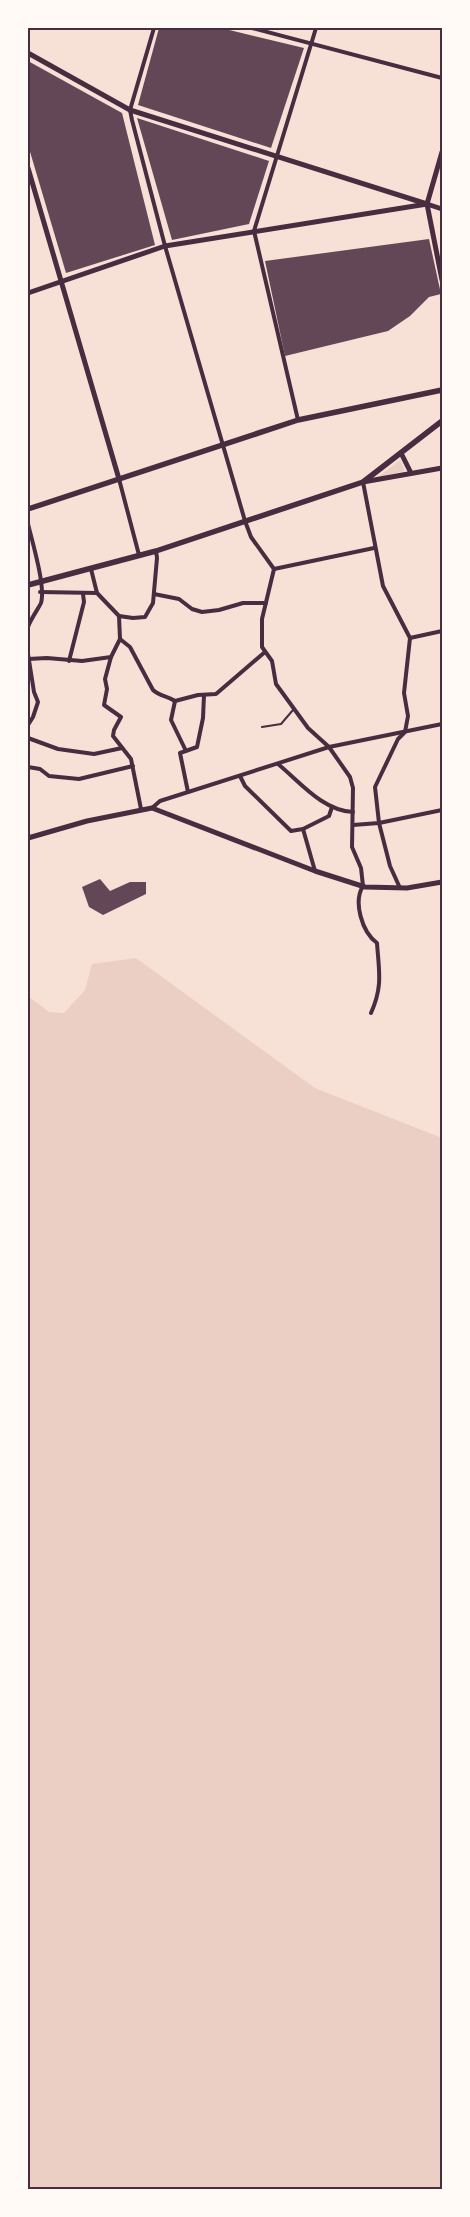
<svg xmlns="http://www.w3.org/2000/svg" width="470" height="2217" viewBox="0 0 470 2217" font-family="'Exo 2',sans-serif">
<rect width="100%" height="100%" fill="#f7e1d7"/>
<g fill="#ebcfc5">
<path d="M 400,460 L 405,471 L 378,477 Z"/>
<path d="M 136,958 L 315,1088 L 442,1138 L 442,2189 L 28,2189 L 28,996 L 49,1012 L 64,1013 L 85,990 L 92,964 Z"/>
</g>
<g fill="#644757">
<path d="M 159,28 L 221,28 L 304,48 L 271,148 L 138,105 Z"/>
<path d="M 28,61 L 122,113 L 155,245 L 66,273 L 28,145 Z"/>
<path d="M 137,118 L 269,161 L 249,224 L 172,240 Z"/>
<path d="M 429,239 L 441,294 L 429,297 L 410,316 L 388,331 L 285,356 L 265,261 Z"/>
<path d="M 100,879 L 110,891 L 130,882 L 146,882 L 146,894 L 103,915 L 89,907 L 82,887 Z"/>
</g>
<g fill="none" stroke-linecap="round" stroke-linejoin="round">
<path stroke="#4a2c40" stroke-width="2" d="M 262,727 L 281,724 L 293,710"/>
<g stroke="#4a2c40" stroke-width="4">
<path d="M 154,28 L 130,110 L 132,120 L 165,246 L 245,521 L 251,537 L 274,569 L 262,619 L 262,647 L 272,661 L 276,684 L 308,728 L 329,747 L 350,777 L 353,788 L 352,847 L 361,868 L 363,886 C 353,902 362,932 377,943 C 379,972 383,986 371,1013"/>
<path d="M 252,28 L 442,78"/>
<path d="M 298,420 L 254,231 L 316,28"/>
<path d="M 119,479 L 139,555"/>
<path d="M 363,482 L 383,586 L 410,638 L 404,693 L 408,716 L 405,732 L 398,739 L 375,787 L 379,823 L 390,866 L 400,888"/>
<path d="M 28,524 C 32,541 46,587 41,603 C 40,606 30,620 28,627"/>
<path d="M 91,569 L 97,593 L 119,616 L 120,639"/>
<path d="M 274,569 L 374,548"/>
<path d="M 40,592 L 97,593"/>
<path d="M 154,594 L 179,599 L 192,609 L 202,612 L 219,610 L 243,603 L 266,603"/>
<path d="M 119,616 L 133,618 L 145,617 L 153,603 L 157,558 L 156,551"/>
<path d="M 410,638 L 442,631"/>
<path d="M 28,654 L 34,692 L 38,702 L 33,717 L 28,725"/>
<path d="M 111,657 L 105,679 L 107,689 L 104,705 L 121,717 L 114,730 L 113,736 L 131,759 L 141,809"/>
<path d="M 28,659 L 47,658 L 82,661 L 111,657 L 120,639 L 130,647 L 153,690 C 159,696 167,696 175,701"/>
<path d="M 69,661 L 84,602 L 83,594"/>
<path d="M 175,701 L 198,695 L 216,694 L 265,652"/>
<path d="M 175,701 L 171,720 L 186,751"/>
<path d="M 28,738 L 58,749 L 94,754 L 122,748"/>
<path d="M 278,764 C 300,782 323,811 353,812"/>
<path d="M 28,767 L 40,769 L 49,776 L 79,779 L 133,766"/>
<path d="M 240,776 L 245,786 L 291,831 L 303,829 L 329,816 L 332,807"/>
<path d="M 188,792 L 180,753 L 197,747 L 203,718 L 204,695"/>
<path d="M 152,808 L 160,801 L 329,747 L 442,724"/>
<path d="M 353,825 L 379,823 L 442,810"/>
<path d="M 303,829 L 315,871"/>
</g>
<g stroke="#4a2c40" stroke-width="5">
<path d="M 28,53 L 130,110 L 427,204"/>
<path d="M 442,152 L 427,204 L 442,280"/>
<path d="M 28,168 L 119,479"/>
<path d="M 28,293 L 165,246 L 427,204 L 442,209"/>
<path d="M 401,453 L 411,473"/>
<path d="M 363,482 L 442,468"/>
<path d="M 28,838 L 87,821 L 152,808 L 315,871 L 365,887 L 407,888 L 442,882"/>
</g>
<g stroke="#4a2c40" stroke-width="5.5">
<path d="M 28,509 L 298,420 L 442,390"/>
<path d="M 28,585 L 156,551 L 363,482 L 442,421"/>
</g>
</g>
<rect width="470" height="2217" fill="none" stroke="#fffaf5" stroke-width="58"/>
<rect x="29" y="29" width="412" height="2159" fill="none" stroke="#4a2c40" stroke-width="2"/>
</svg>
